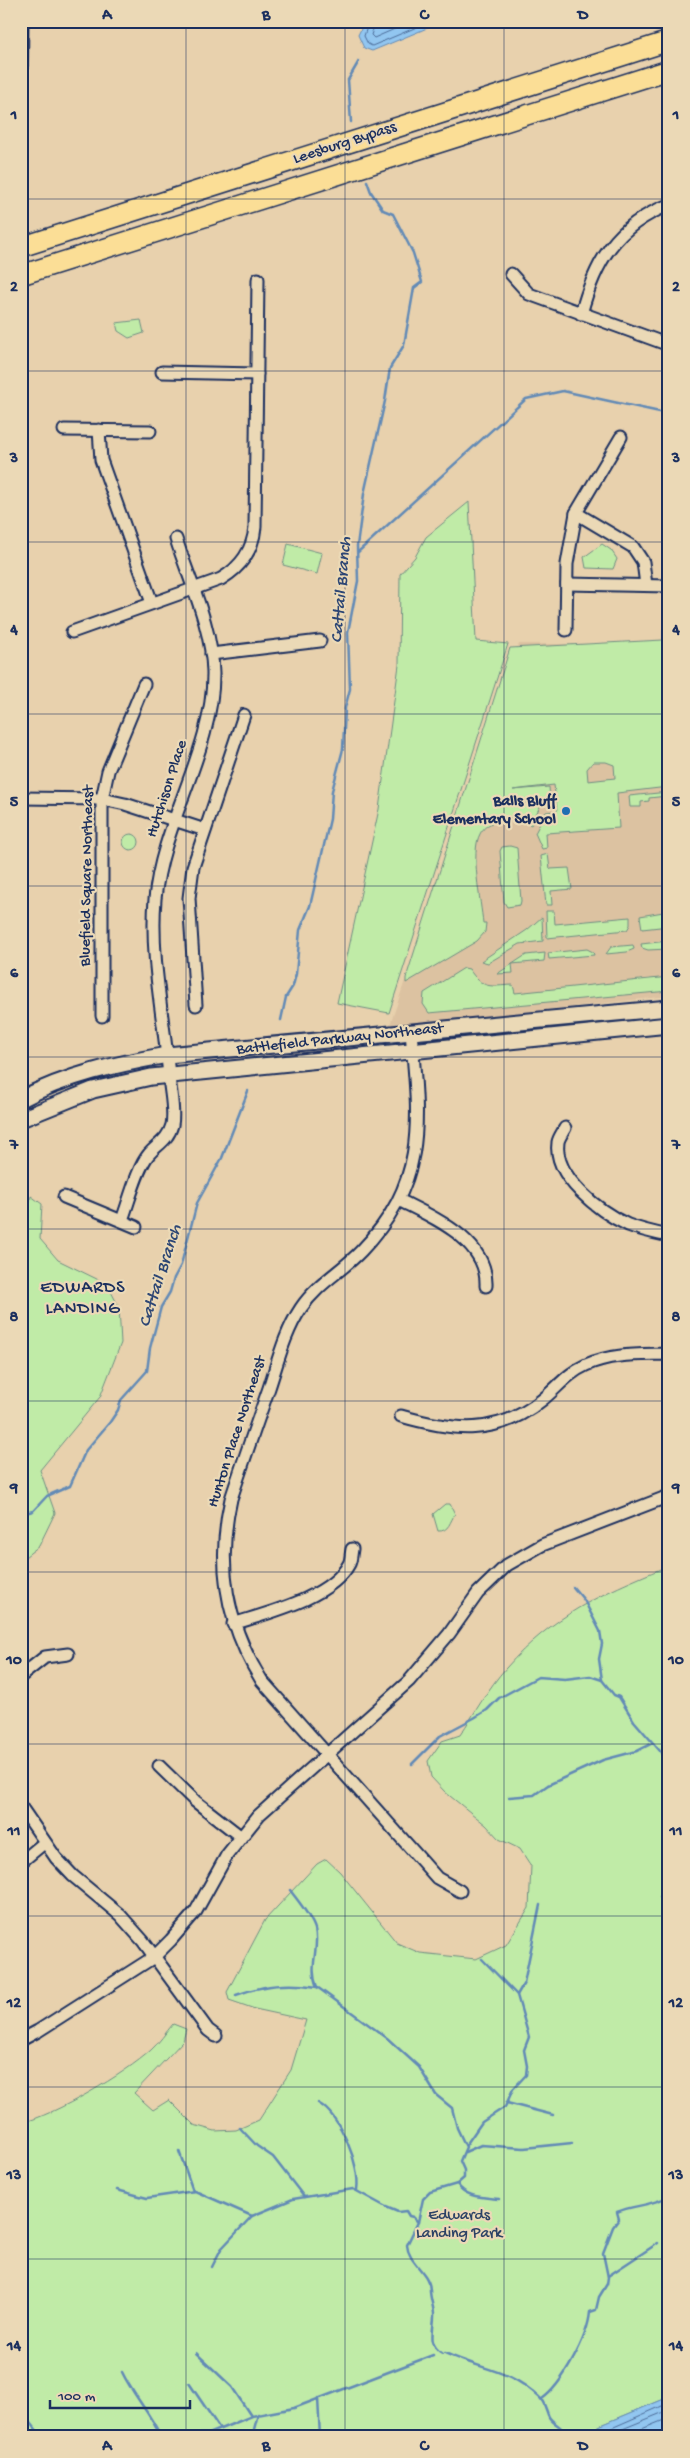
<svg xmlns="http://www.w3.org/2000/svg" width="690" height="2458" viewBox="0 0 690 2458" font-family="'Gochi Hand',sans-serif">
<rect width="100%" height="100%" fill="#e8d1ad"/>
<filter id="ink" filterUnits="userSpaceOnUse"><feTurbulence type="fractalNoise" baseFrequency=".02" numOctaves="2"/><feDisplacementMap in="SourceGraphic" scale="10" xChannelSelector="R" yChannelSelector="G"/><feConvolveMatrix kernelMatrix="1 2 1 2 8 2 1 2 1" color-interpolation-filters="sRGB"/></filter>
<g filter="url(#ink)">
<path fill="#dcc2a1" d="M 519,644 L 669,644 L 669,996 L 389,1028 Z"/>
<g fill="#c0eba7" stroke="#6e8d82" fill-rule="evenodd">
<path d="M 141,320 L 144,333 L 129,338 L 118,331 L 116,323 Z"/>
<path d="M 469,502 L 476,641 L 508,644 L 389,1013 L 337,1003 L 379,809 L 399,665 L 400,574 L 415,557 L 426,537 Z"/>
<path d="M 288,544 L 322,553 L 317,574 L 283,565 Z"/>
<path d="M 602,544 L 611,550 L 617,559 L 613,569 L 586,568 L 584,557 Z"/>
<path d="M 669,629 L 669,787 L 666,762 L 668,787 L 617,793 L 619,828 L 546,833 L 547,848 L 542,849 L 535,833 L 546,812 L 557,811 L 554,785 L 513,790 L 549,787 L 550,800 L 513,805 L 542,802 L 531,825 C 520,819 510,815 498,820 C 491,823 483,827 480,834 C 470,852 481,901 483,923 L 486,923 L 485,932 L 477,941 L 406,983 L 406,978 L 510,648 L 663,640 L 663,630 ZM 593,762 L 606,762 L 614,765 L 615,778 L 588,781 L 587,769 Z"/>
<path d="M 668,792 L 669,799 L 667,796 L 649,798 L 649,801 L 641,802 L 641,807 L 630,807 L 629,796 Z"/>
<circle cx="131" cy="842" r="8"/>
<path d="M 510,846 L 517,848 L 521,901 L 520,905 L 507,907 L 504,902 L 500,851 L 502,847 Z"/>
<path d="M 548,854 L 550,869 L 569,868 L 572,889 L 551,891 L 552,905 L 546,905 L 541,856 Z"/>
<path d="M 546,911 L 554,911 L 555,924 L 630,917 L 630,925 L 627,930 L 547,938 Z"/>
<path d="M 669,911 L 669,926 L 642,929 L 640,916 Z"/>
<path d="M 542,917 L 543,941 L 520,944 L 488,963 L 481,961 L 527,930 Z"/>
<path d="M 668,941 L 668,949 L 648,950 L 642,948 L 641,944 Z"/>
<path d="M 633,945 L 634,949 L 627,952 L 606,954 L 611,947 Z"/>
<path d="M 587,949 L 593,952 L 594,955 L 549,959 L 548,953 Z"/>
<path d="M 545,953 L 544,961 L 512,964 L 513,973 L 497,974 L 526,955 Z"/>
<path d="M 464,968 L 469,969 C 483,990 490,986 513,985 L 515,993 L 669,977 L 669,991 L 429,1013 L 423,1004 L 424,993 Z"/>
<path d="M 31,1196 L 42,1204 L 40,1239 L 58,1260 L 107,1284 L 119,1307 L 121,1343 L 100,1397 L 40,1470 L 55,1513 L 39,1546 L 21,1560 L 21,1380 L 26,1375 L 27,1324 L 22,1236 Z"/>
<path d="M 445,1504 L 450,1504 L 455,1514 C 450,1521 449,1532 438,1531 L 433,1514 Z"/>
<path d="M 663,1568 L 669,1569 L 669,2397 L 599,2426 L 581,2437 L 21,2437 L 21,2123 C 55,2115 125,2074 151,2050 C 159,2043 166,2032 173,2024 L 186,2029 L 183,2041 L 134,2093 L 153,2110 L 169,2100 L 194,2125 L 215,2131 L 236,2130 L 259,2120 L 291,2070 L 306,2020 L 255,2009 L 229,2000 L 227,1992 L 265,1920 L 317,1864 L 326,1859 L 340,1872 L 397,1943 L 420,1953 L 476,1959 L 506,1945 L 529,1908 L 531,1866 L 520,1849 L 499,1839 L 486,1825 L 445,1792 L 431,1777 L 428,1761 L 442,1741 L 460,1735 C 475,1713 488,1688 506,1668 C 552,1616 600,1594 663,1568 Z"/>
</g>
<g fill="#92c6f0" stroke="#628ab6">
<path d="M 365,21 L 444,21 L 372,51 L 364,48 L 358,35 Z"/>
<path d="M 669,2397 L 669,2437 L 581,2437 L 599,2426 Z"/>
</g>
<g fill="none" stroke-linecap="round" stroke-linejoin="round">
<g stroke="#4b6b98" stroke-width="1">
<path d="M 369,21 L 364,36 L 368,44 L 372,46 L 431,21"/>
<path d="M 376,21 L 371,35 L 374,38 L 413,21"/>
<path d="M 591,2437 L 669,2403"/>
<path d="M 603,2437 L 669,2410"/>
<path d="M 622,2437 L 669,2418"/>
</g>
<g stroke="#628ab6" stroke-width="2.5">
<path d="M 351,122 L 348,80 L 359,61"/>
<path d="M 358,552 L 526,399 L 563,391 L 669,414"/>
<path d="M 281,1020 L 286,997 L 293,986 L 296,974 L 300,930 L 310,906 L 330,819 L 332,791 L 343,749 L 345,708 L 350,689 L 348,632 L 358,581 L 357,546 L 364,494 L 385,401 L 390,368 L 404,345 L 414,288 L 422,282 L 413,253 L 393,214 L 383,210 L 371,192 L 367,181"/>
<path d="M 21,1514 L 33,1511 L 47,1496 L 70,1486 L 86,1450 L 110,1422 L 118,1410 L 121,1400 L 147,1371 L 150,1348 L 161,1307 L 170,1292 L 174,1278 L 181,1265 L 197,1203 L 222,1158 L 248,1091"/>
<path d="M 573,1587 L 584,1600 L 600,1631 L 602,1644 L 599,1659 L 602,1680 L 614,1695 L 619,1697 L 634,1721 L 660,1751 L 669,1767"/>
<path d="M 412,1764 L 440,1736 L 474,1718 L 487,1710 L 499,1698 L 538,1677 L 565,1679 L 590,1676 L 602,1680"/>
<path d="M 509,1797 L 534,1795 L 548,1785 L 603,1760 L 637,1751 L 653,1743"/>
<path d="M 290,1890 C 298,1901 311,1916 315,1929 C 320,1949 308,1966 317,1987 L 387,2038 L 419,2067 L 436,2095 L 452,2108 L 457,2128 L 466,2147 L 460,2161 L 464,2170 L 464,2178 L 457,2184 L 430,2192 L 423,2199 L 418,2222 L 407,2245 C 408,2263 430,2273 430,2290 C 430,2298 433,2305 434,2313 C 435,2327 426,2344 442,2353"/>
<path d="M 660,1897 L 669,1897"/>
<path d="M 482,1959 L 517,1995"/>
<path d="M 236,1995 C 264,1985 287,1982 317,1987"/>
<path d="M 318,2103 C 340,2115 361,2166 357,2190"/>
<path d="M 507,2103 L 553,2115"/>
<path d="M 240,2128 L 257,2146 L 273,2157 L 304,2197"/>
<path d="M 466,2145 L 482,2122 L 505,2107 L 513,2089 L 526,2075 L 527,2066 L 524,2050 L 529,2037 L 517,1995 L 524,1983 L 540,1905"/>
<path d="M 179,2151 L 193,2191"/>
<path d="M 465,2152 L 481,2145 L 524,2148 L 572,2143"/>
<path d="M 457,2184 C 466,2198 483,2197 499,2199"/>
<path d="M 117,2190 L 147,2198 L 195,2191 L 252,2216 L 293,2199 L 353,2189 L 386,2207 L 398,2212 L 406,2211 L 409,2216 L 413,2217 L 418,2222"/>
<path d="M 212,2267 L 221,2249 L 252,2216"/>
<path d="M 608,2276 L 658,2243"/>
<path d="M 196,2353 L 232,2387 L 251,2416"/>
<path d="M 445,2353 C 481,2370 508,2368 539,2397 C 545,2402 546,2411 549,2417 C 552,2422 557,2424 561,2428 L 562,2437"/>
<path d="M 122,2372 C 133,2395 150,2413 161,2437"/>
<path d="M 189,2383 L 220,2429"/>
<path d="M 318,2398 L 320,2437"/>
<path d="M 542,2399 C 562,2385 588,2337 590,2312 L 596,2310 L 599,2297 L 607,2284 L 608,2277 L 603,2253 L 613,2227 L 619,2219 L 617,2212 C 633,2205 652,2206 669,2196"/>
<path d="M 21,2410 L 42,2437"/>
<path d="M 178,2437 L 189,2434 L 208,2434 L 252,2416 L 294,2408 L 433,2355"/>
<path d="M 252,2437 L 258,2414"/>
</g>
<g stroke="#1b2f5e" stroke-width="15">
<g id="minor">
<path d="M 21,105 L 22,21"/>
<path d="M 511,274 L 529,294 L 669,345"/>
<path d="M 581,314 C 595,262 616,225 669,205"/>
<path d="M 162,372 L 257,374"/>
<path d="M 64,430 L 150,431"/>
<path d="M 99,430 L 101,460 L 152,603"/>
<path d="M 576,513 L 633,547 L 643,562 L 646,585"/>
<path d="M 567,584 L 669,586"/>
<path d="M 566,630 L 567,564 L 576,513 L 621,437"/>
<path d="M 72,632 L 221,579 C 241,567 253,551 255,527 L 258,279"/>
<path d="M 211,654 L 320,641"/>
<path d="M 21,798 L 102,799 L 125,804 L 205,830"/>
<path d="M 196,1005 L 189,898 L 193,867 L 244,715"/>
<path d="M 102,1016 L 102,799 L 108,771 L 144,684"/>
<path d="M 411,1032 C 419,1120 428,1182 361,1251 C 342,1271 317,1284 301,1308 C 285,1332 278,1361 269,1388 C 256,1425 243,1462 231,1499 C 216,1565 226,1624 262,1681 L 437,1878 L 460,1891"/>
<path d="M 565,1128 C 563,1132 559,1137 558,1142 C 553,1177 600,1212 628,1225 C 641,1230 655,1233 669,1236"/>
<path d="M 64,1197 L 136,1227"/>
<path d="M 399,1200 C 434,1218 488,1240 486,1286"/>
<path d="M 122,1220 C 129,1202 137,1168 149,1154 C 158,1144 168,1140 172,1125 C 175,1110 170,1091 169,1076 C 164,1018 150,958 155,899 C 162,822 214,749 213,673 C 212,627 190,582 176,539"/>
<path d="M 401,1416 C 453,1431 497,1437 542,1400 C 557,1388 568,1373 586,1365 C 612,1353 641,1355 669,1354"/>
<path d="M 233,1624 C 267,1613 331,1598 349,1564 C 351,1561 351,1554 352,1549"/>
<path d="M 21,1676 L 45,1657 L 68,1654"/>
<path d="M 159,1766 L 195,1801 L 240,1836"/>
<path d="M 21,1807 L 56,1858 L 73,1876 L 120,1915 L 143,1941 L 208,2030 L 216,2036"/>
<path d="M 21,1862 L 44,1843"/>
<path d="M 21,2040 L 38,2031 L 154,1957 L 171,1940 L 196,1911 L 227,1855 L 259,1815 L 409,1681 L 449,1634 L 478,1593 L 507,1565 L 542,1545 L 669,1496"/>
</g>
</g>
<g stroke="#1b2f5e" stroke-width="19">
<g id="secondary">
<path d="M 21,1099 C 67,1075 117,1064 167,1055 L 669,1008"/>
<path d="M 21,1119 L 93,1090 L 151,1077 L 669,1025"/>
</g>
</g>
<g stroke="#1b2f5e" stroke-width="22">
<g id="trunk">
<path d="M 21,247 L 669,41"/>
<path d="M 21,275 L 669,70"/>
</g>
</g>
<use href="#minor" stroke="#ebd9b6" stroke-width="11"/>
<use href="#secondary" stroke="#ebd9b6" stroke-width="15"/>
<use href="#trunk" stroke="#fbde96" stroke-width="19"/>
</g>
</g>
<path fill="none" stroke="#1b2f5e" stroke-width="1" stroke-opacity="0.55" d="M 186,21 L 186,2437M 345,21 L 345,2437M 504,21 L 504,2437M 21,199 L 669,199M 21,371 L 669,371M 21,542 L 669,542M 21,714 L 669,714M 21,886 L 669,886M 21,1057 L 669,1057M 21,1229 L 669,1229M 21,1401 L 669,1401M 21,1572 L 669,1572M 21,1744 L 669,1744M 21,1916 L 669,1916M 21,2087 L 669,2087M 21,2259 L 669,2259"/>
<circle fill="#1f6fb2" stroke="#ebd9b6" stroke-width="2" cx="566" cy="811" r="5"/>
<g text-anchor="middle" dominant-baseline="central" stroke-width="4.5" stroke-linejoin="round" paint-order="stroke">
<g font-size="16" fill="#1b2f5e" stroke="#ebd9b6">
<text transform="translate(345 144) rotate(-18)">Leesburg Bypass</text>
<text transform="translate(168 789) rotate(-72)">Hutchison Place</text>
<text transform="translate(88 876) rotate(-89)">Bluefield Square Northeast</text>
<text transform="translate(340 1040) rotate(-6)">Battlefield Parkway Northeast</text>
<text transform="translate(238 1432) rotate(-72)">Hunton Place Northeast</text>
</g>
<g font-size="16" font-weight="bold" fill="#1b2f5e" stroke="#ebd9b6" text-anchor="end">
<text x="556" y="802">Balls Bluff<tspan x="556" dy="18">Elementary School</tspan></text>
</g>
<g font-size="16" fill="#2c4265" stroke="#ebd9b6">
<text x="459" y="2216">Edwards<tspan x="459" dy="18">Landing Park</tspan></text>
</g>
<g font-size="18" font-style="italic" fill="#2d4674" stroke="#ebd9b6">
<text transform="translate(342 590) rotate(-85)">Cattail Branch</text>
<text transform="translate(161 1276) rotate(-72)">Cattail Branch</text>
</g>
<g font-size="18" letter-spacing="1" fill="#1b2f5e" stroke="#ebd9b6">
<text x="83" y="1288">EDWARDS<tspan x="83" dy="21">LANDING</tspan></text>
</g>
</g>
<rect width="690" height="2458" fill="none" stroke="#ebd9b6" stroke-width="55"/>
<path d="M50 2400v8h140v-8" fill="none" stroke="#1b2f5e" stroke-width="2.5"/>
<text x="58" y="2400" font-size="15" fill="#1b2f5e" stroke="#ebd9b6" stroke-width="4" paint-order="stroke">100 m</text>
<rect x="28" y="28" width="634" height="2402" fill="none" stroke="#1b2f5e" stroke-width="2"/>
<g font-size="16" text-anchor="middle" font-weight="bold" fill="#1b2f5e">
<text x="107" y="19">A</text>
<text x="266" y="19">B</text>
<text x="424" y="19">C</text>
<text x="583" y="19">D</text>
<text x="14" y="119">1</text>
<text x="676" y="119">1</text>
<text x="14" y="291">2</text>
<text x="676" y="291">2</text>
<text x="14" y="462">3</text>
<text x="676" y="462">3</text>
<text x="14" y="634">4</text>
<text x="676" y="634">4</text>
<text x="14" y="806">5</text>
<text x="676" y="806">5</text>
<text x="14" y="977">6</text>
<text x="676" y="977">6</text>
<text x="14" y="1149">7</text>
<text x="676" y="1149">7</text>
<text x="14" y="1321">8</text>
<text x="676" y="1321">8</text>
<text x="14" y="1492">9</text>
<text x="676" y="1492">9</text>
<text x="14" y="1664">10</text>
<text x="676" y="1664">10</text>
<text x="14" y="1835">11</text>
<text x="676" y="1835">11</text>
<text x="14" y="2007">12</text>
<text x="676" y="2007">12</text>
<text x="14" y="2179">13</text>
<text x="676" y="2179">13</text>
<text x="14" y="2350">14</text>
<text x="676" y="2350">14</text>
<text x="107" y="2450">A</text>
<text x="266" y="2450">B</text>
<text x="424" y="2450">C</text>
<text x="583" y="2450">D</text>
</g>
</svg>
